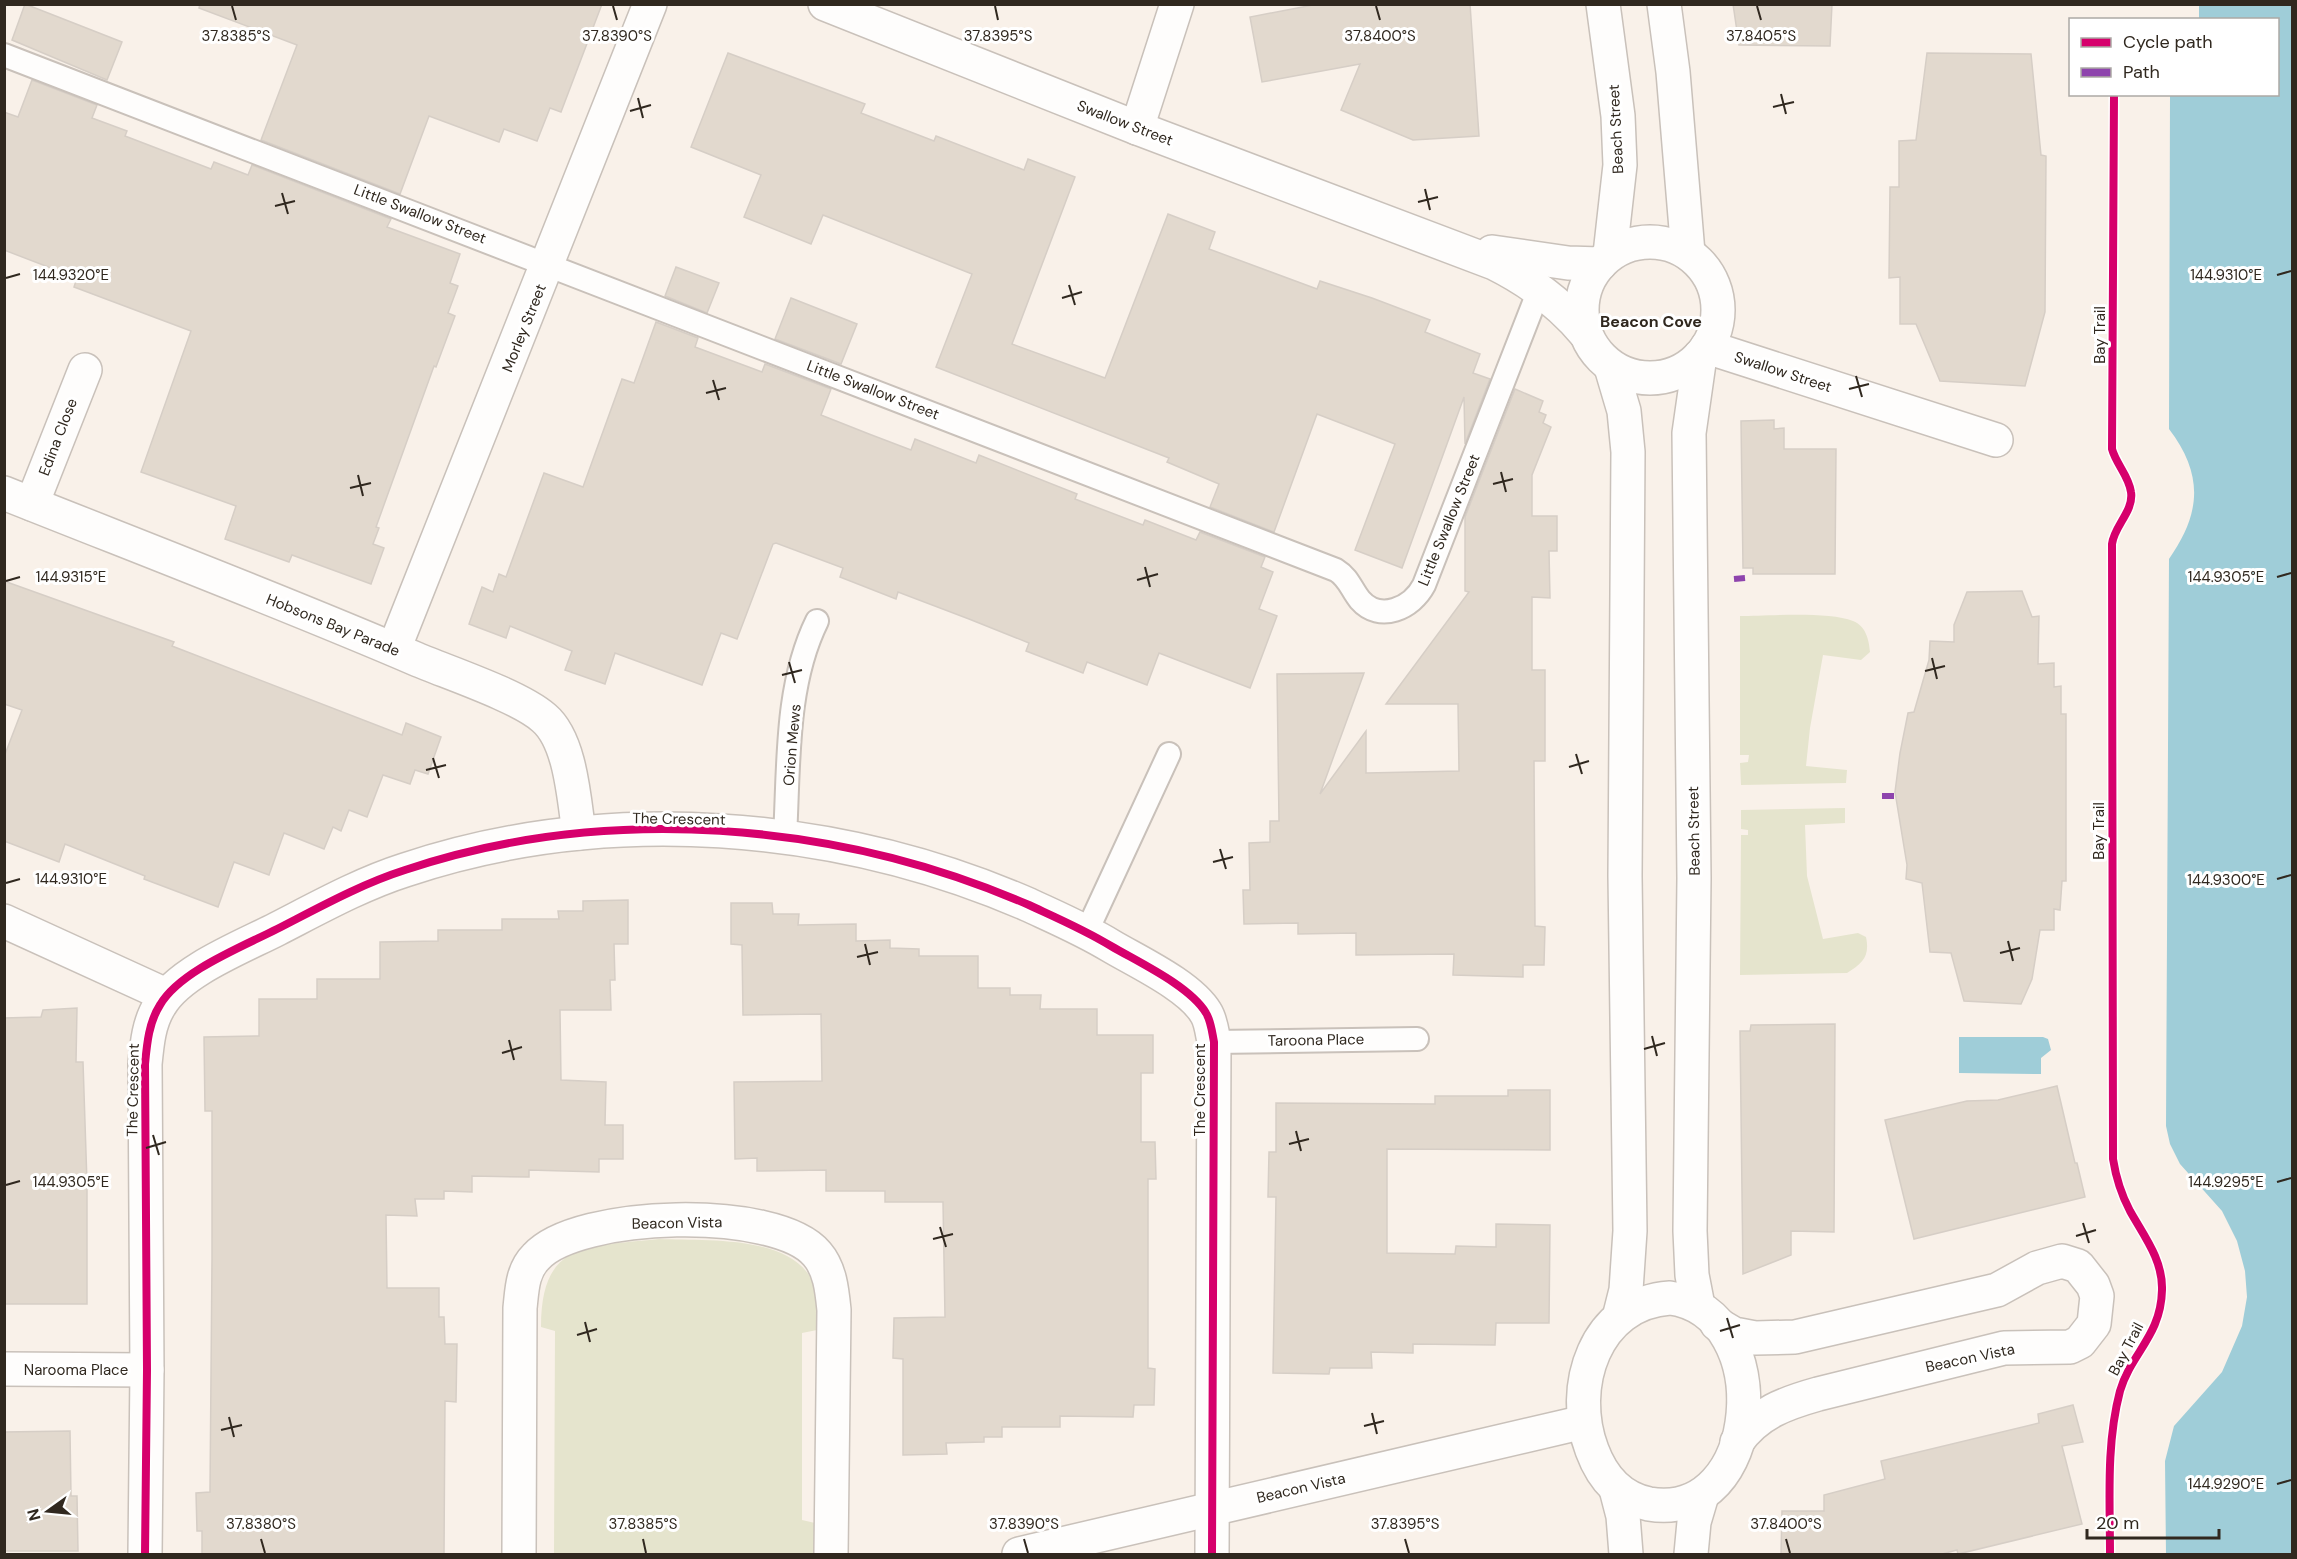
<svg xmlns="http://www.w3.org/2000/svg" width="2297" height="1559" viewBox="0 0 2297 1559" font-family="'DM Sans',sans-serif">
<rect width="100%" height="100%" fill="#f9f1e9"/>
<g fill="#e5e4cd">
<path d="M 1740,616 C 1768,616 1828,611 1853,621 C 1866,626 1869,640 1870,652 L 1861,660 L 1823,655 L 1810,728 L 1806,766 L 1847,770 L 1846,783 L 1741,785 L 1740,763 L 1748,762 L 1749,755 L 1740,755 Z"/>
<path d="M 1845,808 L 1845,823 L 1805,825 L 1807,876 L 1823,939 L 1858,933 L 1866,937 C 1870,956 1863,963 1847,973 L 1740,975 L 1741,835 L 1748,835 L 1748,830 L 1741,829 L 1741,810 Z"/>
<path d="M 659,1239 C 702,1241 782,1235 809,1275 C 819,1289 816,1313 817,1330 L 802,1333 L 802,1520 L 815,1523 L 817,1554 L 554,1554 L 555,1331 L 541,1327 C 541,1239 589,1247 659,1239 Z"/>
</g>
<g fill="#9fcdd8">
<path d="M 2199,5 L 2292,5 L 2292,1554 L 2166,1554 L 2165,1461 L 2174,1426 L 2222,1372 L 2242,1326 L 2247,1297 L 2245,1271 L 2237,1241 L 2222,1211 L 2180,1164 L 2170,1144 L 2166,1126 L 2169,559 C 2201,513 2204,475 2169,429 L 2170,95 L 2278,94 L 2278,20 L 2199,19 Z"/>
<path d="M 1959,1037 L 2043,1037 L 2048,1039 L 2051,1050 L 2041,1058 L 2041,1074 L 1959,1073 Z"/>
</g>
<g fill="#e2d9ce" stroke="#d6cec6" stroke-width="1.5">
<path d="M 25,4 L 122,42 L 107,80 L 12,40 Z"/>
<path d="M 200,4 L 602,4 L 561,112 L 550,108 L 537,141 L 504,129 L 499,142 L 429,116 L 400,194 L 261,140 L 297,45 L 199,8 Z"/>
<path d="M 1318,4 L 1470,4 L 1479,136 L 1413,140 L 1341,110 L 1360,64 L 1262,82 L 1250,17 Z"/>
<path d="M 1733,4 L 1832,4 L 1830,46 L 1739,45 Z"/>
<path d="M 728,53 L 865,104 L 861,113 L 934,141 L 936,136 L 1024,170 L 1028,159 L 1075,177 L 1012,344 L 1105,378 L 1168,214 L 1215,232 L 1209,249 L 1317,289 L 1320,281 L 1372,298 L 1430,320 L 1425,332 L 1480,354 L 1473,373 L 1490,379 L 1465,444 L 1464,397 L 1402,568 L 1355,550 L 1395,444 L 1317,414 L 1274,532 L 1210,507 L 1219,484 L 1167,462 L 1169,458 L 936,367 L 972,274 L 823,215 L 811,244 L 744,217 L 761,175 L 691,147 Z"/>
<path d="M 1927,53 L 2031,54 L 2041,155 L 2046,156 L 2045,312 L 2025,386 L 1940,381 L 1916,324 L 1900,324 L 1900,277 L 1889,278 L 1890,187 L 1899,187 L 1899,141 L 1916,140 Z"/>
<path d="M 32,80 L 97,105 L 92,118 L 127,131 L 125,136 L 211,169 L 214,162 L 248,175 L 252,165 L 391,219 L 387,227 L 460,254 L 450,283 L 458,286 L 448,313 L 455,316 L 436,367 L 434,366 L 376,527 L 379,528 L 373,544 L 384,548 L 371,584 L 292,555 L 289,562 L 225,539 L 236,506 L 141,472 L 191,331 L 74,287 L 77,278 L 4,250 L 4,112 L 18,117 Z"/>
<path d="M 676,267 L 719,283 L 707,313 L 665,296 Z"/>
<path d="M 791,298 L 857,324 L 841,364 L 775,339 Z"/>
<path d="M 656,322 L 698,338 L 695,347 L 762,372 L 765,364 L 831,389 L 821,415 L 869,434 L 911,450 L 915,439 L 976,463 L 979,455 L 1077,494 L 1075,499 L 1143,525 L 1145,520 L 1196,540 L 1200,532 L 1265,557 L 1261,567 L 1273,572 L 1259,609 L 1277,616 L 1250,688 L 1159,653 L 1147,685 L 1087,662 L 1083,673 L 1026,651 L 1029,643 L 969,619 L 898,592 L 896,599 L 840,577 L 843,568 L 776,543 L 773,544 L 737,639 L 721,633 L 702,685 L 615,653 L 605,684 L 565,670 L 572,651 L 510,626 L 506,638 L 469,624 L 482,587 L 493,592 L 499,574 L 506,577 L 544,473 L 583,487 L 622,379 L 634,383 Z"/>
<path d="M 1515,389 L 1543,401 L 1539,412 L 1546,415 L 1543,423 L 1551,427 L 1532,475 L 1532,516 L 1557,516 L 1557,551 L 1549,551 L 1550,598 L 1532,597 L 1532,670 L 1545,670 L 1545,761 L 1534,761 L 1535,926 L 1545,927 L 1544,965 L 1523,965 L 1523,977 L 1453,975 L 1454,954 L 1356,955 L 1356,933 L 1298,934 L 1298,923 L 1244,924 L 1243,890 L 1250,890 L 1249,843 L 1270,842 L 1270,821 L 1279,821 L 1277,674 L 1364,673 L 1320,794 L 1366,731 L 1366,773 L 1459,771 L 1458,704 L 1386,704 L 1469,592 L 1465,591 L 1465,517 Z"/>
<path d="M 1774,420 L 1774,429 L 1784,428 L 1784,449 L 1836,449 L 1835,574 L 1753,574 L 1753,568 L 1743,568 L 1741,421 Z"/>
<path d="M 4,581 L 174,642 L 172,646 L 402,735 L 406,723 L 441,737 L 428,774 L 415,770 L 410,784 L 383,775 L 367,817 L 349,810 L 341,831 L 333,827 L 324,849 L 284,833 L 269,875 L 234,862 L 218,907 L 144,879 L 145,876 L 65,844 L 59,862 L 4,841 L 4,757 L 22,710 L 4,704 Z"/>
<path d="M 2022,591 L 2032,617 L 2039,616 L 2038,664 L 2054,663 L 2054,687 L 2061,686 L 2061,714 L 2066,714 L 2066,881 L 2062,881 L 2060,910 L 2054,909 L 2054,930 L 2040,930 L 2032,979 L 2021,1004 L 1964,1001 L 1951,953 L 1930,952 L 1922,883 L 1906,879 L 1907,865 L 1895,792 L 1900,753 L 1908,713 L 1914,712 L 1929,660 L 1930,641 L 1954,642 L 1954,625 L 1967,592 Z"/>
<path d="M 628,900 L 628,944 L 614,944 L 615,980 L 610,980 L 611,1010 L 560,1010 L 561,1080 L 606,1082 L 605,1125 L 623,1125 L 623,1159 L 599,1159 L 599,1172 L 529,1170 L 529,1177 L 472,1176 L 472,1192 L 444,1191 L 444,1199 L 415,1199 L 417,1216 L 386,1215 L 387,1288 L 439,1288 L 439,1317 L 444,1317 L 445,1344 L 457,1344 L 456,1402 L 445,1401 L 444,1554 L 202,1554 L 202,1531 L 197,1531 L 196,1493 L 210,1492 L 212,1259 L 212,1111 L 205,1111 L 204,1037 L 259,1036 L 259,999 L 317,999 L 317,979 L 380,979 L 380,942 L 438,941 L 438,930 L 502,930 L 502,919 L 559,919 L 558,911 L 583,911 L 583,901 Z"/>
<path d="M 731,903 L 772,903 L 773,914 L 799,914 L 798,925 L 856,924 L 856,941 L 890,940 L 890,948 L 919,949 L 919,956 L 978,956 L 978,988 L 1010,988 L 1010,995 L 1041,995 L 1040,1009 L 1097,1009 L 1097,1035 L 1153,1035 L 1153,1073 L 1141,1073 L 1141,1142 L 1155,1142 L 1156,1179 L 1148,1179 L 1148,1368 L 1155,1369 L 1154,1405 L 1134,1405 L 1133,1417 L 1060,1416 L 1060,1427 L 1002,1427 L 1002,1437 L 984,1437 L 984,1442 L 946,1443 L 947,1454 L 903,1455 L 903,1359 L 893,1358 L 894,1318 L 945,1317 L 943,1202 L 885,1202 L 885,1191 L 826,1191 L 826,1170 L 757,1171 L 757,1158 L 735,1159 L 734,1082 L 822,1081 L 821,1014 L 743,1015 L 742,945 L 731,944 Z"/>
<path d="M 77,1008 L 76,1062 L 83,1062 L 87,1183 L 87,1304 L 4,1304 L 4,1018 L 41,1017 L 43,1010 Z"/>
<path d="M 1835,1024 L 1834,1232 L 1791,1231 L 1791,1255 L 1743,1274 L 1740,1031 L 1750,1031 L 1751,1025 Z"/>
<path d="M 2057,1086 L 2075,1163 L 2077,1163 L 2085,1197 L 1914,1239 L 1885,1120 L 1967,1101 L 1998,1100 Z"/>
<path d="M 1508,1090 L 1550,1090 L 1550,1150 L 1387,1149 L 1387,1253 L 1455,1254 L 1456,1246 L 1496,1247 L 1496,1224 L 1550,1225 L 1549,1323 L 1496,1323 L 1495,1345 L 1413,1344 L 1413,1353 L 1371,1352 L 1372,1368 L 1330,1368 L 1329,1374 L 1273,1373 L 1276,1197 L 1268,1197 L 1269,1152 L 1276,1152 L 1276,1103 L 1435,1104 L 1435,1096 L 1508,1096 Z"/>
<path d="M 2073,1405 L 2083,1442 L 2062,1446 L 2082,1524 L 1958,1554 L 1957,1550 L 1942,1554 L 1781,1554 L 1782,1511 L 1824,1511 L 1824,1495 L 1885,1479 L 1881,1461 L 2039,1423 L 2038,1414 Z"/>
<path d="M 70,1431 L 71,1496 L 77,1496 L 78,1551 L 4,1551 L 4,1432 Z"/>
</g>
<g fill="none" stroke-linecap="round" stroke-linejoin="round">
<g stroke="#c9c1ba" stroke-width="26">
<g id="lane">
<path d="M 4,55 L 1336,570 C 1349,578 1351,589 1360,600 C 1380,623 1412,608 1424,585 L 1539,290"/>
<path d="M 785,837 C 789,766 785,686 817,621"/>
<path d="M 1087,931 L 1169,754"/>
<path d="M 1214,1042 L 1417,1039"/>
</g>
</g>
<g stroke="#c9c1ba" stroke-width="36">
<g id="street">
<path d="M 825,4 L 1137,128 L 1494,263 C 1530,281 1560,303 1585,333"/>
<path d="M 1137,128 L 1177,4"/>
<path d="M 1492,252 L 1568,263 L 1600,264"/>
<path d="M 1707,347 L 1996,440"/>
<path d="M 4,493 C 142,548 281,601 416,659 C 449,673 519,696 544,718 C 571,741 574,800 579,833"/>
<path d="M 32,504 L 85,370"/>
<path d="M 394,649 L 650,4"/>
<path d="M 4,921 L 166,995"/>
<path d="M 1717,1324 L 1734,1334 L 1755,1338 L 1795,1337 L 1997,1290 L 2037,1268 L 2062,1261 L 2078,1266 L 2093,1285 L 2097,1296 L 2094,1324 L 2080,1342 L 2070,1347 L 2004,1348 L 1818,1394 C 1786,1403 1757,1413 1737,1442"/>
<path d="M 4,1369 L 147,1370"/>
<path d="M 145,1554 L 147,1370 L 145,1064 C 147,1043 149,1022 160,1005 C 180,971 242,947 277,929 C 318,908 361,884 405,870 C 606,803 836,821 1029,905 C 1057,918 1085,930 1111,946 C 1138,962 1190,986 1206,1013 C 1211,1021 1212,1032 1214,1042 L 1212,1554"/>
<path d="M 519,1554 L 520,1308 C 522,1290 522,1271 536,1257 C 577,1211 776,1205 817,1254 C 830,1269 832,1290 834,1310 L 831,1554"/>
<path d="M 1019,1554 L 1584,1422"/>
</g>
</g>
<g stroke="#c9c1ba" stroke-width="36">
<g id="secondary">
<path d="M 1603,4 L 1618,116 L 1620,165 L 1610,254"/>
<path d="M 1664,4 L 1673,72 L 1688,253"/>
<circle cx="1650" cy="310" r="68"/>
<path d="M 1611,367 L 1624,411 L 1628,452 L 1625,876 L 1630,1231 L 1626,1290 L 1620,1314"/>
<path d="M 1670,1298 C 1779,1312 1763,1524 1649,1504 C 1619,1498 1602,1477 1592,1450 C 1568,1387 1595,1303 1670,1298 Z"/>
<path d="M 1698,1306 L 1692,1275 L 1690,1231 L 1694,878 L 1689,433 L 1700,356"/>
<path d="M 1616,1489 L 1623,1516 L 1626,1554"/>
<path d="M 1691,1554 L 1694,1522 L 1702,1495"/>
</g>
</g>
<use href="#lane" stroke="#fefdfc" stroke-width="22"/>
<use href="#street" stroke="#fefdfc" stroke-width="33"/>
<use href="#secondary" stroke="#fefdfc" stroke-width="33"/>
<g stroke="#8e44ad" stroke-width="6" stroke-dasharray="12 6" stroke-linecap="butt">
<path d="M 1734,579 L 1745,578"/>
<path d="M 1882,796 L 1896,796"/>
</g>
<g stroke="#fff" stroke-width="11">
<g id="cycleway">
<path d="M 145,1554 L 147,1370 L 145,1064 C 147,1043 149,1022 160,1005 C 180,971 242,947 277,929 C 318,908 361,884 405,870 C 606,803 836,821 1029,905 C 1057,918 1085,930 1111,946 C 1138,962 1190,986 1206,1013 C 1211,1021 1212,1032 1214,1042 L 1212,1554"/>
<path d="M 2110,1554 C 2110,1500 2106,1444 2120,1391 C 2131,1353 2161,1336 2162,1290 C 2163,1260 2144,1236 2130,1211 C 2121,1194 2116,1178 2113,1159 L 2112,544 C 2114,526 2134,511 2131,492 C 2129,476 2116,464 2112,449 L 2114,94"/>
</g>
</g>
<use href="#cycleway" stroke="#d6006c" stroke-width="8"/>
</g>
<path fill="none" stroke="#30281f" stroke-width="2" d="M 232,6 L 236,20M 613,6 L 617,20M 995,6 L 998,20M 1376,6 L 1380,20M 1757,6 L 1761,20M 1781,94 L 1786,114M 638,98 L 643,118M 1773,107 L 1794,102M 630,111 L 651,105M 1425,189 L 1430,210M 282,193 L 288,214M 1418,202 L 1438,197M 275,206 L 295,201M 2277,275 L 2291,271M 6,278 L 20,274M 1069,285 L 1075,305M 1062,298 L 1082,292M 1856,376 L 1862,397M 713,380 L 719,400M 1849,389 L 1869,384M 706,393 L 726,388M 1501,472 L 1506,492M 358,475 L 363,496M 1493,484 L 1513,479M 350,488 L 371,483M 1145,567 L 1150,587M 2277,577 L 2291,573M 1137,580 L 1158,574M 6,581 L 20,577M 1932,658 L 1937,679M 789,662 L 795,683M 1925,671 L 1945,666M 782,675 L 802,670M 1576,754 L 1582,774M 433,758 L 439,778M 1569,767 L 1589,761M 426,770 L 446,765M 1220,849 L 1226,869M 1213,862 L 1233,857M 2277,879 L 2291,875M 6,883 L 20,879M 2008,941 L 2013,961M 865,944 L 870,965M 2000,953 L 2020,948M 857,957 L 878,952M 1652,1036 L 1657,1056M 509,1040 L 514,1060M 1644,1049 L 1665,1043M 502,1053 L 522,1047M 1296,1131 L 1301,1151M 153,1135 L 159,1155M 1289,1144 L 1309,1139M 146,1148 L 166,1142M 2277,1182 L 2291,1178M 6,1185 L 20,1181M 2083,1223 L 2089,1243M 940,1227 L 946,1247M 2076,1236 L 2096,1230M 933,1239 L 953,1234M 1727,1318 L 1733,1338M 585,1322 L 590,1342M 1720,1331 L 1740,1325M 577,1335 L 597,1329M 1372,1413 L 1377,1434M 229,1417 L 234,1437M 1364,1426 L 1384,1421M 221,1430 L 242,1425M 2277,1484 L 2291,1480M 261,1539 L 265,1553M 643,1539 L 646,1553M 1024,1539 L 1028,1553M 1405,1539 L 1409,1553M 1786,1539 L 1790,1553"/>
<g text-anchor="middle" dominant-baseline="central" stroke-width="6" stroke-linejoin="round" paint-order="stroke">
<g font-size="15" fill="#30281f" stroke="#fff">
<text transform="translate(1125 123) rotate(21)">Swallow Street</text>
<text transform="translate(1616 129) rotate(-93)">Beach Street</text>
<text transform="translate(420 214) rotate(21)">Little Swallow Street</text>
<text transform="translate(524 328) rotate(-68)">Morley Street</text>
<text transform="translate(2100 335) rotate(-90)">Bay Trail</text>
<text transform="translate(1783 372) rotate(18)">Swallow Street</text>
<text transform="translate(873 390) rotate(21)">Little Swallow Street</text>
<text transform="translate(58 437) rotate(-69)">Edina CIose</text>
<text transform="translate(1449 520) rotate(-68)">Little Swallow Street</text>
<text transform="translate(333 625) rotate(22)">Hobsons Bay Parade</text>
<text transform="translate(792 745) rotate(-85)">Orion Mews</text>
<text transform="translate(679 819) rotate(1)">The Crescent</text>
<text transform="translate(1694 831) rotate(-91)">Beach Street</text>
<text transform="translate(2099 831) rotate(-90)">Bay Trail</text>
<text transform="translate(1316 1040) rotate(-1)">Taroona Place</text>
<text transform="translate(133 1090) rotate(-89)">The Crescent</text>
<text transform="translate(1200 1090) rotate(-90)">The Crescent</text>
<text transform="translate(677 1223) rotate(-1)">Beacon Vista</text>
<text transform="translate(2126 1349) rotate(-62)">Bay Trail</text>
<text transform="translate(1970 1358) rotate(-12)">Beacon Vista</text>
<text x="76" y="1370">Narooma Place</text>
<text transform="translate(1301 1488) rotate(-13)">Beacon Vista</text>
</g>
<g font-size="16" font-weight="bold" fill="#30281f" stroke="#fff">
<text x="1651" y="321">Beacon Cove</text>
</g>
</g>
<g font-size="15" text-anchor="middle" fill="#30281f" stroke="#fff" stroke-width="6" stroke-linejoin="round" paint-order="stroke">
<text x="236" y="41">37.8385°S</text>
<text x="617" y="41">37.8390°S</text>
<text x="998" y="41">37.8395°S</text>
<text x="1380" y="41">37.8400°S</text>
<text x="1761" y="41">37.8405°S</text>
<text x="71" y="280">144.9320°E</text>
<text x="2226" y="280">144.9310°E</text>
<text x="71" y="582">144.9315°E</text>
<text x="2226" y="582">144.9305°E</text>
<text x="71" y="884">144.9310°E</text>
<text x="2226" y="885">144.9300°E</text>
<text x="71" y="1187">144.9305°E</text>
<text x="2226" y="1187">144.9295°E</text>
<text x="2226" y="1489">144.9290°E</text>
<text x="261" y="1529">37.8380°S</text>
<text x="643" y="1529">37.8385°S</text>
<text x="1024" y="1529">37.8390°S</text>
<text x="1405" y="1529">37.8395°S</text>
<text x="1786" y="1529">37.8400°S</text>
</g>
<rect width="2297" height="1559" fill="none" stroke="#30281f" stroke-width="12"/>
<rect x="2069" y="18" width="210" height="78" fill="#ffffff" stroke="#aca9a5" stroke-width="1.5"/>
<rect x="2081" y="38" width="30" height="9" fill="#d6006c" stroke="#aca9a5" stroke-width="1.5"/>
<text x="2123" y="48" font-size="18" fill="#30281f">Cycle path</text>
<rect x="2081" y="68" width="30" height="9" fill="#8e44ad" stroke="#aca9a5" stroke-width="1.5"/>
<text x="2123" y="78" font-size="18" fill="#30281f">Path</text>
<g transform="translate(48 1511) rotate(255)" stroke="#ffffff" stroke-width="4.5" paint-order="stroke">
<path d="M0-4.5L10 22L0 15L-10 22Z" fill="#30281f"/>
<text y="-9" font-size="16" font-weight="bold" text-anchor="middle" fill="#30281f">N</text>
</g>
<path d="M2087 1529v9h132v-9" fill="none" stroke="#30281f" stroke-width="3"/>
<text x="2096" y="1529" font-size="18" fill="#30281f" stroke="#ffffff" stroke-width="4.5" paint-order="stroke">20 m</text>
</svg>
